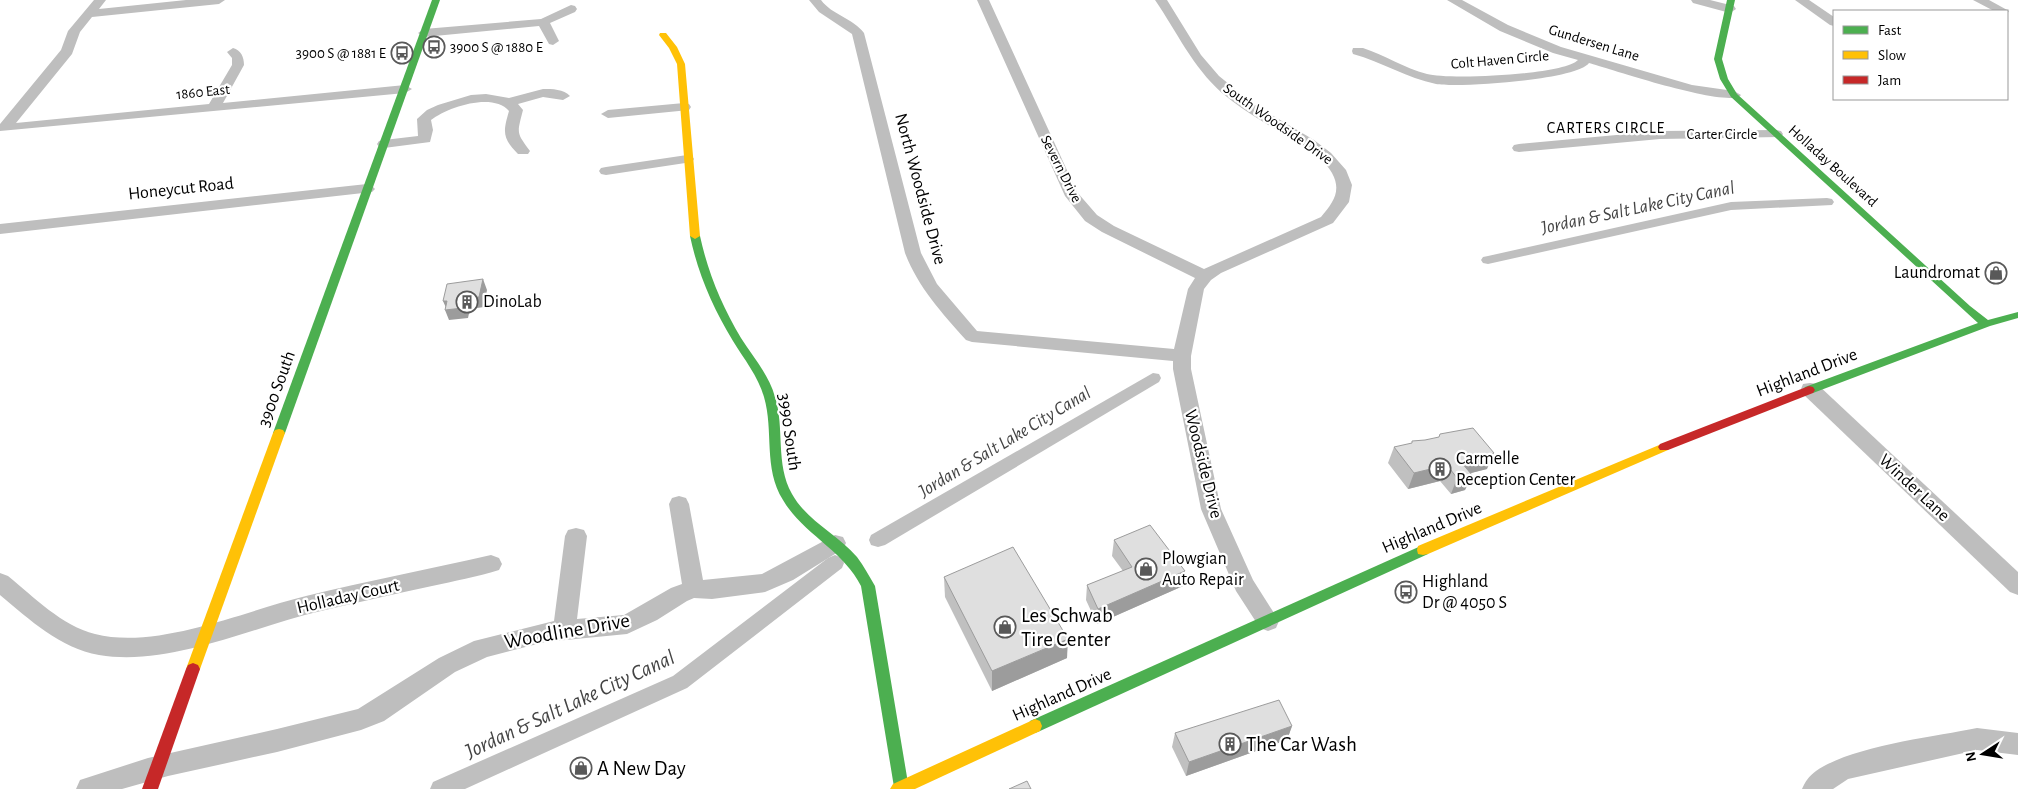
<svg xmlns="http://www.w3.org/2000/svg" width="2018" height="789" viewBox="0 0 2018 789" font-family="'Alegreya Sans',sans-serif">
<rect width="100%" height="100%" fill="#fff"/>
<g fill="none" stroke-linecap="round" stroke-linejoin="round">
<g fill="#bfbfbf" fill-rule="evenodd">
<path d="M 1827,198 L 1832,199 L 1834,202 L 1832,205 L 1731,210 L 1488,264 L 1483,263 L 1481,260 L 1483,257 L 1488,256 L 1731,202 Z"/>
<path d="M 1153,373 L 1159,374 L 1161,378 L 1159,382 L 885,545 L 878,547 L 871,545 L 869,540 L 871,535 Z"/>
<path d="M 835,555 L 842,558 L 844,563 L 842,568 L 687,688 L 465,789 L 430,789 L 433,782 L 673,676 L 828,558 Z"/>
</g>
<g fill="#bebebe" fill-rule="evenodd">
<path d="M 94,0 L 106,0 L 99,9 L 186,0 L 225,0 L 219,4 L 92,17 L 80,32 L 72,54 L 16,123 L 209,104 L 232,65 L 232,58 L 227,52 L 233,48 C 241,50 244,57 244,65 L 223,103 L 405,85 L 412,89 L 405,93 L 0,131 L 0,124 L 61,50 L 68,31 Z"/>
<path d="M 809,0 L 821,0 C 832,15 853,18 864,33 L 921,253 L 937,284 L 977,331 L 1174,349 L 1188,289 L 1195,278 L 1102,232 L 1085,221 L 1065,196 L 977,0 L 989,0 L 1077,192 L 1097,215 L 1114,226 L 1204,269 L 1321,217 C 1333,203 1342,191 1332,173 C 1321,152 1285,135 1265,123 C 1250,114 1235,104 1222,93 C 1192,66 1177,32 1155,0 L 1167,0 L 1201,55 L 1219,76 L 1255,105 L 1314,140 L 1331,153 L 1346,170 L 1352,185 L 1349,202 L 1333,223 L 1221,273 L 1211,280 L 1204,289 L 1191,356 L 1191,369 L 1221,509 L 1253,580 L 1279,621 L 1276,628 L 1268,631 L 1260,628 L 1236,591 L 1201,509 L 1173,369 L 1173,361 L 972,342 L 966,340 C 942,313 918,287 905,253 L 852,34 L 819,12 Z"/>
<path d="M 1447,0 L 1462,0 L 1508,25 L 1561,47 L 1692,85 L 1734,91 L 1741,95 C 1730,109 1610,69 1589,63 C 1577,80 1459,88 1436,84 C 1407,78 1382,62 1353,54 L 1352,51 L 1353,48 L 1363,48 C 1385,55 1404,68 1427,74 C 1449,80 1564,75 1578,60 L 1553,53 L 1500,31 Z"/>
<path d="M 1691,0 L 1710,0 L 1734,6 L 1736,9 L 1730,13 L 1693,3 Z"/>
<path d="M 1795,0 L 1809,0 L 1834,17 L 1834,26 L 1830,25 Z"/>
<path d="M 1973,0 L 1989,0 L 2009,11 L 2007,14 L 2007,11 L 1994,11 Z"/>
<path d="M 571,5 L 575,6 L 577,9 L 575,12 L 550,23 L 559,41 L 553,45 L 549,44 L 539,26 L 424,37 L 418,33 L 424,29 L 541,19 Z"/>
<path d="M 543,89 C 552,89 564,89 570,96 L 563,100 L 543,97 L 518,104 L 523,110 C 517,134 516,132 530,151 L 528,154 L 518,154 C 502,138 503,132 509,111 C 493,92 448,107 431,120 L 433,130 L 430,142 L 384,148 L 379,147 L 377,144 L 379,141 L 384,140 L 418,136 L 417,119 L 427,110 L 438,105 L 471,95 L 486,94 L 509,98 Z"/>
<path d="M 684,103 L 689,104 L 691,107 L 689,110 L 608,118 L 601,114 L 608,110 Z"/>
<path d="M 1776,130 L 1781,131 L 1783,134 L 1781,137 L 1660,139 L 1519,152 L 1514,151 L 1512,148 L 1514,145 L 1519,144 L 1660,131 Z"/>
<path d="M 687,155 L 692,156 L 694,159 L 692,162 L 606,175 L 601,174 L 599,171 L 601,168 L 606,167 Z"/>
<path d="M 367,184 L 372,186 L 375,189 L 372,192 L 0,234 L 0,224 Z"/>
<path d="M 1810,383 L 1817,384 L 2018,572 L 2018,595 L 2010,592 L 1803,394 L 1801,389 L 1803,384 Z"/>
<path d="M 679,496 L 686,498 L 689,504 L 703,580 L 762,574 L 835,535 L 843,537 L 846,543 L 843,549 L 793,580 L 765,592 L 712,599 L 694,598 L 687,601 L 657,620 L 627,634 L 545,642 L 487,657 L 455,672 L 384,721 L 361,730 L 277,752 L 168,776 L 122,789 L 76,789 L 80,780 L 148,758 L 277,729 L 358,709 L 439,658 L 474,641 L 554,621 L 565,536 L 568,530 L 576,528 L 584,530 L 587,536 L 577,619 L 624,615 L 671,588 L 682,584 L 669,504 L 672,498 Z"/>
<path d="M 491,555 L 499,558 L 502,564 L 499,570 C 477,577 454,581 432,586 C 395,594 358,602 321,611 C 252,627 170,667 99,655 C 60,648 30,620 0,595 L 0,573 L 8,576 C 34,597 62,626 95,634 C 158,650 244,611 306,596 C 367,581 429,569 491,555 Z"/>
<path d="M 1977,728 L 2018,733 L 2018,755 L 1977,750 L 1848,779 L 1833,789 L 1802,789 C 1805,782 1809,776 1816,771 C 1852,746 1933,737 1977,728 Z"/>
</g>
<g fill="#4caf50" fill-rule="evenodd">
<path d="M 432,0 L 440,0 L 285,433 L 283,436 L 275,436 L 273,433 Z"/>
<path d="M 1727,0 L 1735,0 L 1722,59 L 1728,79 L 1737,94 L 1970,306 L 1988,320 L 2018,312 L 2018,318 L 1990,326 L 1813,393 L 1805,393 L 1803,390 L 1805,387 L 1978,323 L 1731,97 L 1720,79 L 1714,59 Z"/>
<path d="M 695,233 L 700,236 C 708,273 722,306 741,338 C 753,357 769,375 775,397 C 785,428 775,464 792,494 C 807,521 837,534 857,557 C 864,566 869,576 875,586 L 909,789 L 895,789 L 894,787 L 861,586 C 843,550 803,534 783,500 C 763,468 774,431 764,397 C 758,376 744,359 733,341 C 713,308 698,274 690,236 Z"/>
<path d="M 1423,545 L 1428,546 L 1429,550 L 1428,554 L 1040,731 L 1035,733 L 1030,731 L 1028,726 L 1030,721 Z"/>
</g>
<g fill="#ffc107" fill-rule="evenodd">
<path d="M 660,33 L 666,33 L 677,47 L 685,64 L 700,236 L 695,239 L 690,236 L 677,64 L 669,48 L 659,35 Z"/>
<path d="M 279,429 L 283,430 L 285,433 L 200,669 L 198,673 L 193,675 L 188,673 L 186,669 L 273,433 L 275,430 Z"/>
<path d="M 1664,443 L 1668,444 L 1670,447 L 1668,450 L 1428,554 L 1423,555 L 1418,554 L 1417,550 L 1418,546 Z"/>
<path d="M 1035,719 L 1040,721 L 1042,726 L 1040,731 L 915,789 L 890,789 L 893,784 Z"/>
</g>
<g fill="#c62828" fill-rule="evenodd">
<path d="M 1809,386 L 1813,387 L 1815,390 L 1813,393 L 1668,450 L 1660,450 L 1658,447 L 1660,444 Z"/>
<path d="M 193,663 L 198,665 L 200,669 L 158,789 L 142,789 L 186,669 L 188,665 Z"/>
</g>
</g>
<g fill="#c0c0c0">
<path d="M 1394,447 L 1487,469 L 1470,473 L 1472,475 L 1465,490 L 1451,494 L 1440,481 L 1408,489 L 1388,463 Z"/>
<path d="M 1114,540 L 1183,586 L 1097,624 L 1086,600 L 1087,585 L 1123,571 L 1112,556 Z"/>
<path d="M 944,577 L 1067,658 L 992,691 L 945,597 Z"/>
<path d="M 1292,726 L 1287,740 L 1186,776 L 1172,747 L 1175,733 Z"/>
</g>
<g fill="#9c9c9c">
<path d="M 483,279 L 487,290 L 484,307 L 470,309 L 468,318 L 449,320 L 445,310 L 447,310 L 443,301 L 465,298 Z"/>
<path d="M 1494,453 L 1487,469 L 1456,477 L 1461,462 Z"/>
<path d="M 1447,465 L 1440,481 L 1408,489 L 1414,473 Z"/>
<path d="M 1472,475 L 1465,490 L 1451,494 L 1457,478 Z"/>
<path d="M 1185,571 L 1183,586 L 1097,624 L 1098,609 Z"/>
<path d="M 1068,639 L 1067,658 L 992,691 L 992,671 Z"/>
<path d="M 1292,726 L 1287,740 L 1186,776 L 1189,762 Z"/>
</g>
<g fill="#dfdfdf" stroke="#9c9c9c">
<path d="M 483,279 L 479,297 L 465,298 L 463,308 L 445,310 L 447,301 L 443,301 L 447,284 Z"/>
<path d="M 1473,428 L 1494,453 L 1461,462 L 1472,475 L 1457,478 L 1447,465 L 1414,473 L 1394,447 L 1412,443 L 1412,441 L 1425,440 L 1439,437 L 1440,434 Z"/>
<path d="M 1150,525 L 1185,571 L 1098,609 L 1087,585 L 1132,567 L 1114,540 Z"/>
<path d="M 1013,547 L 1068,639 L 992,671 L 944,577 Z"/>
<path d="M 1279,700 L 1292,726 L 1189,762 L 1175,733 Z"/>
<path d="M 1027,781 L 1031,789 L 1009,789 Z"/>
</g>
<defs>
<g id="bus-ring" transform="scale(1.125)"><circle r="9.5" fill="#fff" stroke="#595959" stroke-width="1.5"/><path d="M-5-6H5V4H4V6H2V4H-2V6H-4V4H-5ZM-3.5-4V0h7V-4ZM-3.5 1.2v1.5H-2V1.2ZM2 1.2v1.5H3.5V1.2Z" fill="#595959"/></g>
<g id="shop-ring" transform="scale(1.125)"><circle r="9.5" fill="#fff" stroke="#595959" stroke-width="1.5"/><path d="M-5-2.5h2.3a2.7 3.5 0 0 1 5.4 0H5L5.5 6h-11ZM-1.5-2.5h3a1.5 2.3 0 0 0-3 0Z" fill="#595959"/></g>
<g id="building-ring" transform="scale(1.125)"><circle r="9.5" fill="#fff" stroke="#595959" stroke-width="1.5"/><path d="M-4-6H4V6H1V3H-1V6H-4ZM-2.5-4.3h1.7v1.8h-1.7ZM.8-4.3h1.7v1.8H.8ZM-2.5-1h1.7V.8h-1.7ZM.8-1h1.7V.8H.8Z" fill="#595959"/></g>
</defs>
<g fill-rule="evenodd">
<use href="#bus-ring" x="434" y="47"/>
<use href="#bus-ring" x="402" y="53"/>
<use href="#shop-ring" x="1996" y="273"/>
<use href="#building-ring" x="467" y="302"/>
<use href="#building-ring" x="1440" y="469"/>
<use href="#shop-ring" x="1146" y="569"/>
<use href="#bus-ring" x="1406" y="592"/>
<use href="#shop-ring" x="1005" y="627"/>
<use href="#building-ring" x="1230" y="744"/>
<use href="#shop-ring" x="581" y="768"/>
</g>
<g text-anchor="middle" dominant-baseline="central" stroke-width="4.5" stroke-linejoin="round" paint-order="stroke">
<g font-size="15" fill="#000" stroke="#fff">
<text transform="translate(1594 43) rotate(17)">Gundersen Lane</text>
<text transform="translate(1500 60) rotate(-5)">Colt Haven Circle</text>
<text transform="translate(203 92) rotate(-6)">1860 East</text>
<text transform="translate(1278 124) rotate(35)">South Woodside Drive</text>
<text x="1722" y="134">Carter Circle</text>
<text transform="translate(1833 166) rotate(42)">Holladay Boulevard</text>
<text transform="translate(1061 169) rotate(63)">Severn Drive</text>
</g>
<g font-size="15" fill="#000" stroke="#fff" text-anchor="start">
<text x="450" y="47">3900 S @ 1880 E</text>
<text x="386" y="53" text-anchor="end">3900 S @ 1881 E</text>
</g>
<g font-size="16" letter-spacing="1" fill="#000" stroke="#fff">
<text x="1606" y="128">CARTERS CIRCLE</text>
</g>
<g font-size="18" fill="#000" stroke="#fff">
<text transform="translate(181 189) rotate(-6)">Honeycut Road</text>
<text transform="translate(920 189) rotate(75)">North Woodside Drive</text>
<text transform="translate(1807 373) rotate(-21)">Highland Drive</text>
<text transform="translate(277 389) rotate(-70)">3900 South</text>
<text transform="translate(789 432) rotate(82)">3990 South</text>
<text transform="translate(1203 464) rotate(76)">Woodside Drive</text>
<text transform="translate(1914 488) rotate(43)">Winder Lane</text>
<text transform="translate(1432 528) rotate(-23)">Highland Drive</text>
<text transform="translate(348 597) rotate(-13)">Holladay Court</text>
<text transform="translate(1062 695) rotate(-24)">Highland Drive</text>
</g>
<g font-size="18" fill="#000" stroke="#fff" text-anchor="start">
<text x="1980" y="273" text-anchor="end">Laundromat</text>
<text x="483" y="302">DinoLab</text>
<text x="1456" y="459">Carmelle<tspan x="1456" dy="21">Reception Center</tspan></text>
<text x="1162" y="559">Plowgian<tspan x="1162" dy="21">Auto Repair</tspan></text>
<text x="1422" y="582">Highland<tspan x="1422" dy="21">Dr @ 4050 S</tspan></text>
</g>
<g font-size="19" font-style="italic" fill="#444" stroke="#fff">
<text transform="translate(1638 208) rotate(-12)">Jordan &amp; Salt Lake City Canal</text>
<text transform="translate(1005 442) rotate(-31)">Jordan &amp; Salt Lake City Canal</text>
</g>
<g font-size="21" fill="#000" stroke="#fff" text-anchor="start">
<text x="1021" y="615">Les Schwab<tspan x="1021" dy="24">Tire Center</tspan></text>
<text x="1246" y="744">The Car Wash</text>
<text x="597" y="768">A New Day</text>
</g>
<g font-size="21" fill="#000" stroke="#fff">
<text transform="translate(567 631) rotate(-10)">Woodline Drive</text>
</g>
<g font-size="22" font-style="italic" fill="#444" stroke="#fff">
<text transform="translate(570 704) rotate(-25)">Jordan &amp; Salt Lake City Canal</text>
</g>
</g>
<rect x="1833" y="10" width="175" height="90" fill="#ffffff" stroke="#999999"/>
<rect x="1843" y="26" width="25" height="8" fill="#4caf50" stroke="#999999"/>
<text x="1878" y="35" font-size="15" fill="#000000">Fast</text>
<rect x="1843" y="51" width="25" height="8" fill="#ffc107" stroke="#999999"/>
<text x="1878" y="60" font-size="15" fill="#000000">Slow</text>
<rect x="1843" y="76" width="25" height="8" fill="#c62828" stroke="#999999"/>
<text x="1878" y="85" font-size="15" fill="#000000">Jam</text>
<g transform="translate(1983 754) rotate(258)" stroke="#ffffff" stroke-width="4" paint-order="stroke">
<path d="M0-4L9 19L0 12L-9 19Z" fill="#000000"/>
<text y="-8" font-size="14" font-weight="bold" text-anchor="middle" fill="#000000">N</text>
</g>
</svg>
